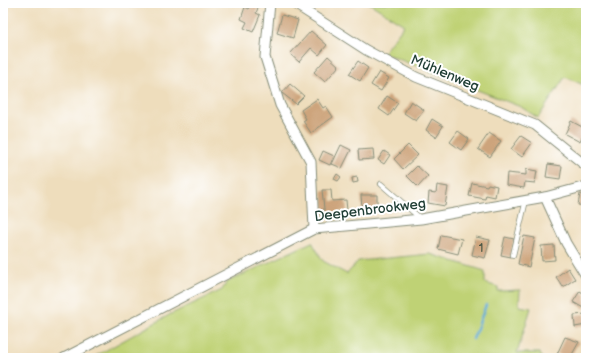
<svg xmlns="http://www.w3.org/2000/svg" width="589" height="361" viewBox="0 0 589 361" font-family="'Balsamiq Sans',sans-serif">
<rect width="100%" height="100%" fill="#fff"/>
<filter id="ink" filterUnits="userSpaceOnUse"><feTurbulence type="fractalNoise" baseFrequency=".025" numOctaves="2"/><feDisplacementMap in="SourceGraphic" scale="8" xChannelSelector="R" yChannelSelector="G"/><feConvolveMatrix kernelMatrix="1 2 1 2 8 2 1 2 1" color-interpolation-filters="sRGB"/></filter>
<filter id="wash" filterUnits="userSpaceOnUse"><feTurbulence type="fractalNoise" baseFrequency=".012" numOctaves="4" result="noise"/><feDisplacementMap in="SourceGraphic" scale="16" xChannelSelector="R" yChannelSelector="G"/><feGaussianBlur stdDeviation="0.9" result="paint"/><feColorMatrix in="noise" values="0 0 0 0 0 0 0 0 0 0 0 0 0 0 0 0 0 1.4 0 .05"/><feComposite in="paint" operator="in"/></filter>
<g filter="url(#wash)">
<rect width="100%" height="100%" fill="#eeddbc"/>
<g fill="#bfd275" stroke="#6f8854">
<path d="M 369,3 L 586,3 L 586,86 L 565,77 L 538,118 L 521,107 L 383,53 L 404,25 Z"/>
<path d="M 312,242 L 323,261 L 347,274 L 358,261 L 430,254 L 485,271 L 485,283 L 498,287 L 498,291 L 520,290 L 519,306 L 531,308 L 517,353 L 539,353 L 543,358 L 92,358 L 171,314 L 222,290 L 227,282 Z"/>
</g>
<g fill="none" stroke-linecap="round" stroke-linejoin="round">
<path stroke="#5daad6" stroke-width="2.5" d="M 473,339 L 486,305"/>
</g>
<g id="blocks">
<g fill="#cda47b">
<path d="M 252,3 L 260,3 L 256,13 L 260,15 L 253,32 L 244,28 L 247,22 L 241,19 L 245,7 L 249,9 Z"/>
<path d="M 282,15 L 298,20 L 293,38 L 277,33 Z"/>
<path d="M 311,31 L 327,45 L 319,55 L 311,48 L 299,62 L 290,54 Z"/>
<path d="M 328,56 L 339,66 L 325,82 L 314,72 Z"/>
<path d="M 358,61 L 368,68 L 360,81 L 349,74 Z"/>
<path d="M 379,72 L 389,78 L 381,91 L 371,85 Z"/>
<path d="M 290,84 L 304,96 L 296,104 L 282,93 Z"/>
<path d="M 387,96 L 398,103 L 389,116 L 379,109 Z"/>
<path d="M 317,99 L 323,108 L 326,106 L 333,117 L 311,133 L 303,121 L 306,119 L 301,110 Z"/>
<path d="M 411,101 L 424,110 L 416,121 L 404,113 Z"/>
<path d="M 432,119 L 443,126 L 436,137 L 426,130 Z"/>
<path d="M 571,121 L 586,129 L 580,142 L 565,134 Z"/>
<path d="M 458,131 L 469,139 L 461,150 L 450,142 Z"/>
<path d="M 489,133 L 501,141 L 490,157 L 478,149 Z"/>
<path d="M 521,136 L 532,143 L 522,157 L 511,149 Z"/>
<path d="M 341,145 L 351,150 L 342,168 L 332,164 Z"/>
<path d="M 408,145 L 418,155 L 403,169 L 394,159 Z"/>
<path d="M 373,149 L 374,159 L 359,160 L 358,150 Z"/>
<path d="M 323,151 L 334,156 L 330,165 L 319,160 Z"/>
<path d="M 384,151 L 390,155 L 384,164 L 378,160 Z"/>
<path d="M 548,164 L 562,166 L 560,179 L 546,177 Z"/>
<path d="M 417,166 L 428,176 L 418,187 L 407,176 Z"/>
<path d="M 526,169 L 537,171 L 535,183 L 525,182 L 524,188 L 506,185 L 507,173 L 526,175 Z"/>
<path d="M 337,174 L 341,177 L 338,181 L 334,179 Z"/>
<path d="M 357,177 L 358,182 L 353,183 L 352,178 Z"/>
<path d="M 472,183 L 487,186 L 488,184 L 497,186 L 495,197 L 486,195 L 485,199 L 469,196 Z"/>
<path d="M 437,185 L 448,187 L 445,206 L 428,203 L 429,192 L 436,193 Z"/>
<path d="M 322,190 L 331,190 L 332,201 L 346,200 L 347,211 L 335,212 L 336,217 L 325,218 Z"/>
<path d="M 580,194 L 586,195 L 586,206 L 578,205 Z"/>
<path d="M 361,195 L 377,195 L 377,209 L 362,209 Z"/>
<path d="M 441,235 L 462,239 L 458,254 L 438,249 Z"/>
<path d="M 524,236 L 535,238 L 529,267 L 518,264 Z"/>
<path d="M 476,237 L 490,240 L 485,258 L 472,255 Z"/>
<path d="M 505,237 L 514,239 L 511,257 L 501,255 Z"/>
<path d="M 554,245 L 555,260 L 542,261 L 541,246 Z"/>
<path d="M 568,268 L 575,279 L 563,287 L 556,277 Z"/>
<path d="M 580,291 L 586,295 L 585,309 L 573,302 Z"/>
<path d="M 586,314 L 586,325 L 575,327 L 574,315 Z"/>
<path d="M 565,337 L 579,342 L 570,358 L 557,354 Z"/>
</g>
</g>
</g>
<g filter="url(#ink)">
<use href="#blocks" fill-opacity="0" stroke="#868d78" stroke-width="1"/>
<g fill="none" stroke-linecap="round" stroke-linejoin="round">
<g stroke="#868d78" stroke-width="6">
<g id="service">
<path d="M 381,184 L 420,218"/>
<path d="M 513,255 L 526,200"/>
</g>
</g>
<g stroke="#868d78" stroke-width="11">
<g id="minor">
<path d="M 270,3 L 265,57 L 280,105 L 311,162 L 314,229"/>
<path d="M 293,3 L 366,50 L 416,77 L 535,125 L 586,166"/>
<path d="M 545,197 L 566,243 L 586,276"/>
<path d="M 64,358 L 314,229 L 421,219 L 545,197 L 586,186"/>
</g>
</g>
<use href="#service" stroke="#fff" stroke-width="4.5"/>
<use href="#minor" stroke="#fff" stroke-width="9"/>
</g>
</g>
<g text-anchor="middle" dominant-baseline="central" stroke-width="4" stroke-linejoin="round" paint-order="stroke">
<g font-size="12" fill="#4a5746">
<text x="481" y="248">1</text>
</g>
<g font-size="14" fill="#1f3d34" stroke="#fff">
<text transform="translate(445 73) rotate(23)">Mühlenweg</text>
<text transform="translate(370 210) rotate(-7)">Deepenbrookweg</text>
</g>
</g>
<rect width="589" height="361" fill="none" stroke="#fff" stroke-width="16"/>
</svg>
